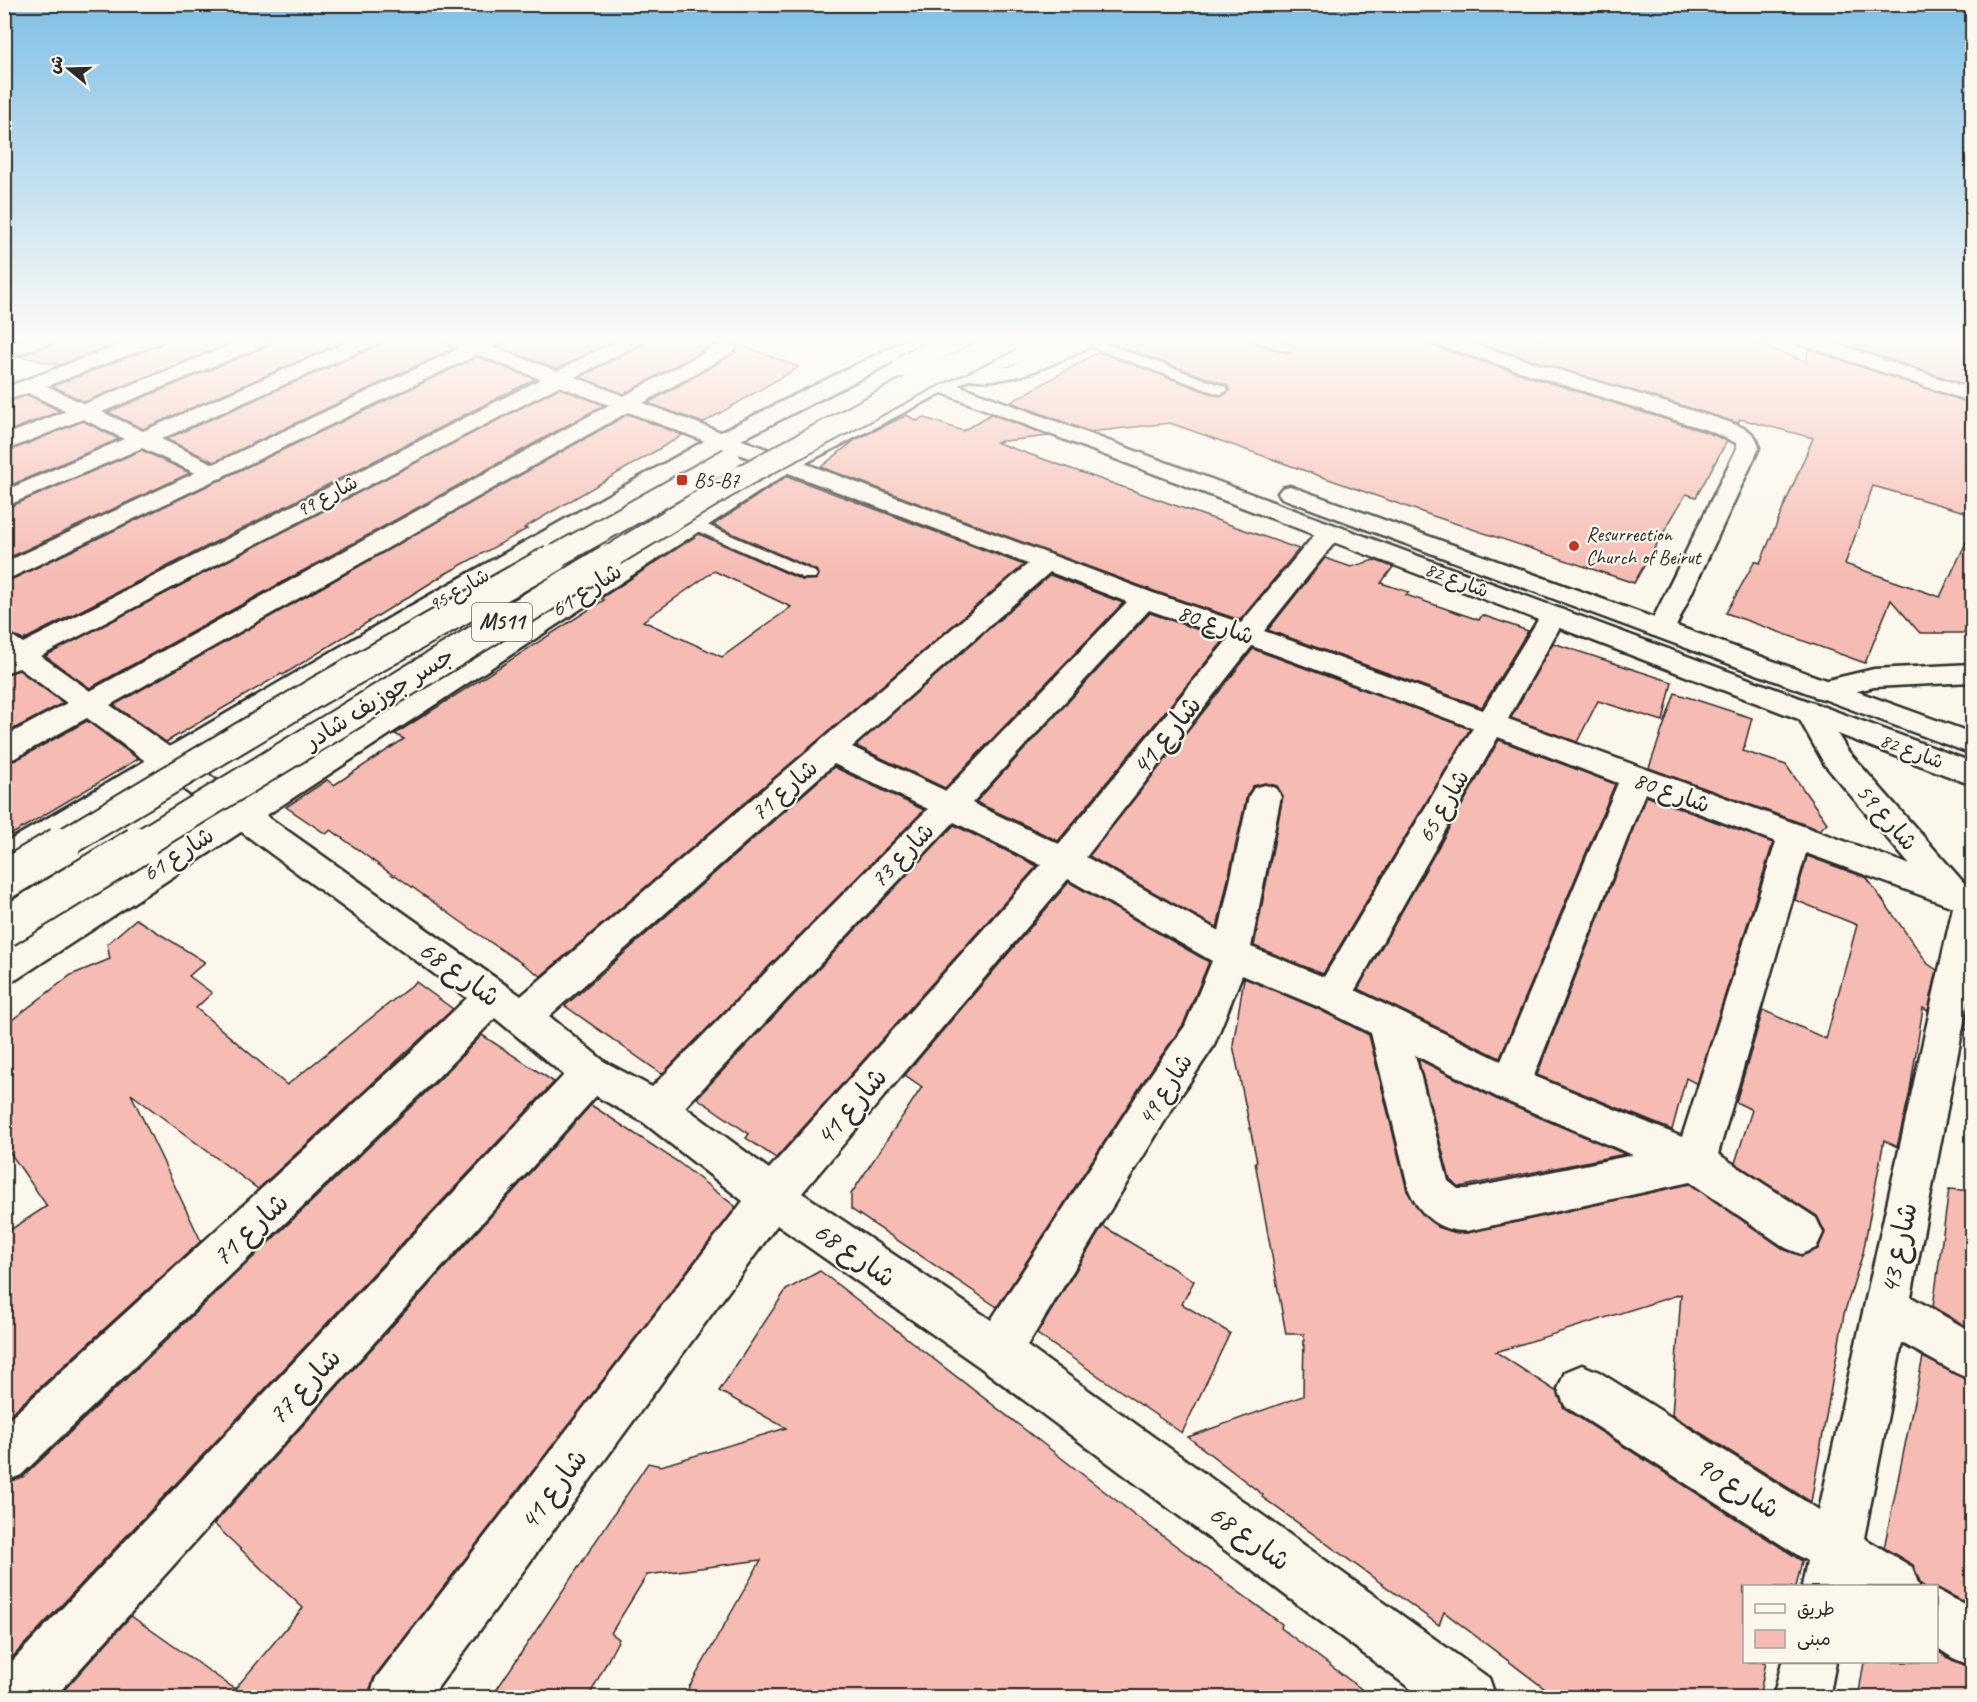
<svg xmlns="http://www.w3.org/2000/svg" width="1977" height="1702" viewBox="0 0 1977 1702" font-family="Caveat,'Playpen Sans Arabic',sans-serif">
<rect width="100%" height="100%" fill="#fbf7ec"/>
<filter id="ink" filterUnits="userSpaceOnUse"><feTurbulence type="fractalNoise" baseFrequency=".0167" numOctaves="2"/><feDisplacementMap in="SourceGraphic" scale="12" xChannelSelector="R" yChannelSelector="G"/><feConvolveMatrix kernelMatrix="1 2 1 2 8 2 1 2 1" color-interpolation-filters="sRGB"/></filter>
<g filter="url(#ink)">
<g fill="#f6bbb2" stroke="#2b2b2b" stroke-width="1.5" fill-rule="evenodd">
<path d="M 56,339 L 129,339 L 59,365 L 19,356 L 52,345 Z"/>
<path d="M 164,339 L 241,339 L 84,402 L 53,386 L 160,345 Z"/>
<path d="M 274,339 L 350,339 L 143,429 L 108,412 L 270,345 Z"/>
<path d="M 383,339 L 442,339 L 445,344 L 454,348 L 214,462 L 166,439 L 379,345 Z"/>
<path d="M 506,339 L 616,339 L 557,369 L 498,347 Z"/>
<path d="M 646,339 L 723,339 L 731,342 L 718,342 L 624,394 L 580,377 L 642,345 Z"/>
<path d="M 1122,339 L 1253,339 L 1256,344 L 1286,353 L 1295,346 L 1278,339 L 1426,339 L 1430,345 L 1709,433 L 1727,441 L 1696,497 L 1686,494 L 1634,583 L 1433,516 L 1170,423 L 1090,432 L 1011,402 L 1098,352 L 1215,395 L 1222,396 L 1230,391 L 1227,385 L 1113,344 Z"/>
<path d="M 1464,339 L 1744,339 L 1807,362 L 1808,349 L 1972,404 L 1972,514 L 1873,486 L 1845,564 L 1940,597 L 1972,530 L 1972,633 L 1920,633 L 1891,600 L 1865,663 L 1726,613 L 1755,561 L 1760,563 L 1813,438 L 1740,419 L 1738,423 Z"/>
<path d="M 1827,339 L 1972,339 L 1972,387 Z"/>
<path d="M 735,343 L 799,367 L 703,423 L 648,403 L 734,354 L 738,348 Z"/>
<path d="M 477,357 L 535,379 L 23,640 L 4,632 L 4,583 Z"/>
<path d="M 559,388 L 604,405 L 90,688 L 45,656 Z"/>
<path d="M 28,395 L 60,411 L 4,433 L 4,403 Z"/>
<path d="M 628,414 L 683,435 L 524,528 L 527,529 L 445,574 L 283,675 L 281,674 L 166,742 L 114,705 Z"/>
<path d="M 991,414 L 1049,436 L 995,442 L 1299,549 L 1240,620 L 1154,591 L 821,467 L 855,440 L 907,415 L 917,421 L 923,417 L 963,431 Z"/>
<path d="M 83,421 L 119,439 L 4,488 L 4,453 Z"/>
<path d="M 142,450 L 190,473 L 4,560 L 4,509 Z"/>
<path d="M 787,476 L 1024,565 L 541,976 L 478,934 L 395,875 L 394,876 L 331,830 L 326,834 L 286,807 L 327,780 L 334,785 L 404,739 L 395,734 L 604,600 L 601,598 L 699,534 L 802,580 L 817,579 L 819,574 L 816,570 L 713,525 ZM 714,571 L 791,607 L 722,657 L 643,621 Z"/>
<path d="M 1325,558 L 1351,567 L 1374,560 L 1393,567 L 1381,583 L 1409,592 L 1406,595 L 1479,620 L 1482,615 L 1528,631 L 1482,707 L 1268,630 Z"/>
<path d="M 1050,575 L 1123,603 L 945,788 L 856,746 Z"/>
<path d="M 1150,613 L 1225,639 L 1058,841 L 976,802 Z"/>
<path d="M 1553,643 L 1672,682 L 1663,721 L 1598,701 L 1577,742 L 1511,718 Z"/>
<path d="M 1253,649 L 1470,729 L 1323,974 L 1254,946 L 1283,796 L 1277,786 L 1266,783 L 1253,786 L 1247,795 L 1217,928 L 1089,856 Z"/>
<path d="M 19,670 L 63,703 L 4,734 L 4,675 Z"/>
<path d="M 1675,693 L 1752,718 L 1743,751 L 1786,765 L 1827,823 L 1820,830 L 1649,768 Z"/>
<path d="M 87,721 L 138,759 L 4,839 L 4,763 L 16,760 Z"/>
<path d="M 1499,740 L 1615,784 L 1500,1058 L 1358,989 Z"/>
<path d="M 834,767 L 924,810 L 662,1074 L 565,1006 Z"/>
<path d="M 1646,796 L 1773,843 L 1697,1084 L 1686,1078 L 1672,1130 L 1537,1075 Z"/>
<path d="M 954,825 L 1037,866 L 776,1158 L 746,1138 L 749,1134 L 697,1098 Z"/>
<path d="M 1807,856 L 1867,878 L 1928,964 L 1937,970 L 1928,1011 L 1923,1008 L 1909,1096 L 1897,1147 L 1884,1140 L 1863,1253 L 1844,1314 L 1811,1502 L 1672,1415 L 1681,1294 L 1496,1352 L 1557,1392 L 1564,1408 L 1802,1561 L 1796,1587 L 1744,1587 L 1744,1662 L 1766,1662 L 1759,1698 L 1557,1698 L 1444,1612 L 1439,1625 L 1262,1497 L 1263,1495 L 1188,1437 L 1303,1396 L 1304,1334 L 1286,1334 L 1255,1162 L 1257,1162 L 1233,1045 L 1244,978 L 1318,1009 L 1369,1035 L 1407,1191 L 1423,1215 L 1438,1227 L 1456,1233 L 1467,1233 L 1690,1184 L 1785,1250 L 1802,1256 L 1818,1249 L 1825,1232 L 1817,1216 L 1735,1163 L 1752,1110 L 1736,1102 L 1763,1010 L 1826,1039 L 1857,925 L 1795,900 Z"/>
<path d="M 1069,882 L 1209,962 L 1183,1025 L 1147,1076 L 997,1307 L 851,1209 L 851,1194 L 922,1087 L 905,1075 Z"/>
<path d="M 136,919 L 205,962 L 189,976 L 212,993 L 196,1008 L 287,1085 L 416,982 L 453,1009 L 258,1189 L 131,1094 L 201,1241 L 4,1420 L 4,1234 L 47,1206 L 4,1144 L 4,1026 L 71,975 L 110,959 L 107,944 Z"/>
<path d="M 1972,989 L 1972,1033 L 1965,1029 Z"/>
<path d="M 482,1035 L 554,1082 L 4,1666 L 4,1484 L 23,1477 L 440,1079 Z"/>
<path d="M 1418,1059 L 1496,1099 L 1625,1154 L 1459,1187 L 1450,1180 Z"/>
<path d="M 591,1105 L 678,1162 L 736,1207 L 374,1677 L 367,1698 L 57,1698 L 131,1616 L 235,1689 L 303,1608 L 214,1524 Z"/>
<path d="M 1949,1189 L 1972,1191 L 1972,1330 L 1933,1307 Z"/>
<path d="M 1103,1226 L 1194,1281 L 1182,1304 L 1230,1333 L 1182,1433 L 1037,1334 Z"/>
<path d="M 820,1271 L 1148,1525 L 1282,1624 L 1281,1628 L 1373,1698 L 683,1698 L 761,1560 L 647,1575 L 611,1633 L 619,1639 L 588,1698 L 491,1698 L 648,1463 L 661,1466 L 786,1428 L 719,1391 L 786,1290 Z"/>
<path d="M 1923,1357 L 1972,1382 L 1972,1606 L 1936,1587 L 1925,1587 L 1921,1584 L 1913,1565 L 1884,1548 Z"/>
<path d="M 1936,1650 L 1952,1660 L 1972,1668 L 1972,1698 L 1858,1698 L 1864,1662 L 1936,1662 Z"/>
</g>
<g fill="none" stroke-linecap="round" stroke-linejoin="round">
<g stroke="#2b2b2b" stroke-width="5">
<g id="service">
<path d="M 1082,339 L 1092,339 L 1226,387 L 1228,390 L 1221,394 L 1216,393 L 1083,344 Z"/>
<path d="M 1255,339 L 1273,339 L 1293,347 L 1287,351 L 1257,342 Z"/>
<path d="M 691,518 L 815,572 L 817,575 L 815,578 L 803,578 L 686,526 L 683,523 Z"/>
</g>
</g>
<g stroke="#2b2b2b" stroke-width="5">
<g id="minor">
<path d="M 26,339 L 54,339 L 51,343 L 4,359 L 4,346 Z"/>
<path d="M 135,339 L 162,339 L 159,343 L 47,386 L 84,404 L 246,339 L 272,339 L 269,343 L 102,412 L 143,431 L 355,339 L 381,339 L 378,343 L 161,439 L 222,468 L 226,473 L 222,478 L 214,480 L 206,478 L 142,448 L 4,507 L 4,491 L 124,439 L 83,419 L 4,451 L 4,436 L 66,411 L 28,393 L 4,401 L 4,388 Z"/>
<path d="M 444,339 L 471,339 L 557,371 L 620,339 L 644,339 L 641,343 L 575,377 L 624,396 L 719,344 L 733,344 L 736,348 L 733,352 L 643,403 L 1153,593 L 1241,623 L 1321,527 L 1330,525 L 1339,527 L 1342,532 L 1339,537 L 1264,631 L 1483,710 L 1544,610 L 1553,608 L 1562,610 L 1566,616 L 1508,719 L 1910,865 L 1825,765 L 1796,713 L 1801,706 L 1811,703 L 1821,706 L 1847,750 L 1972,892 L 1972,980 L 1911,1297 L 1972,1332 L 1972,1380 L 1956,1373 L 1902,1343 L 1864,1538 L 1912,1567 L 1919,1586 L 1802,1586 L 1807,1561 L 1565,1406 L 1558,1389 L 1565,1372 L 1582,1365 L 1599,1372 L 1819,1510 L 1953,907 L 1806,853 L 1718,1154 L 1816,1218 L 1823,1233 L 1816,1248 L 1801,1254 L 1786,1248 L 1690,1182 L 1467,1231 C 1439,1232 1419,1214 1409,1190 L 1371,1033 L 1319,1007 L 1242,975 L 1213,1047 L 1177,1101 L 1027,1346 L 1489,1678 L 1496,1698 L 1423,1698 L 981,1368 L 777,1225 L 430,1698 L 369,1698 L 376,1678 L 743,1201 L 643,1122 L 596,1096 L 54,1698 L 4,1698 L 4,1670 L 564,1075 L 495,1018 L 438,1077 L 21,1475 L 4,1482 L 4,1424 L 410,1053 L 467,998 L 87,718 L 15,758 L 4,761 L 4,737 L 67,703 L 19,668 L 4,673 L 4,634 L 14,637 L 23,643 L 541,379 L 447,343 ZM 559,386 L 609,405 L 90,691 L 41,656 ZM 628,412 L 1028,564 L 521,996 L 110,705 ZM 1050,572 L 1127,602 L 946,791 L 852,747 ZM 1149,610 L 1229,638 L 1059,844 L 972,803 ZM 1252,646 L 1473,728 L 1324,977 L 1251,947 L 1281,796 L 1276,788 L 1265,785 L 1254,788 L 1249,796 L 1219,931 L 1086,857 ZM 1498,737 L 1618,783 L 1501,1061 L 1355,990 ZM 834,764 L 928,809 L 652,1087 L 605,1062 L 549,1016 ZM 1645,793 L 1776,842 L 1682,1137 L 1534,1076 ZM 954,822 L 1041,865 L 769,1169 L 685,1107 ZM 1068,879 L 1212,961 L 1185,1026 L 1149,1077 L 991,1320 L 802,1193 ZM 1415,1055 L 1497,1097 L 1633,1155 L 1467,1189 L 1458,1189 L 1448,1181 Z"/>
<path d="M 1075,339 L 1101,339 L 1098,343 C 1053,363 1010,390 960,377 L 957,373 L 960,369 L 1009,367 Z"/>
<path d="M 1428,339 L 1457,339 L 1726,421 C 1741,427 1757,430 1759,448 L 1672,635 L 1662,637 L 1652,635 L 1648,629 L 1737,448 L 1736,443 L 1710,431 L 1431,343 Z"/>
<path d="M 1972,664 L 1972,682 L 1874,687 L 1825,699 L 1815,697 L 1811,690 L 1815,683 L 1874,669 Z"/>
<path d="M 1936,1590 L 1972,1608 L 1972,1666 L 1953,1658 L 1936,1647 Z"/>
<path d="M 1782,1662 L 1836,1662 L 1829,1698 L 1773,1698 Z"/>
</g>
</g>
<g stroke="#2b2b2b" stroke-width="5">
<g id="tertiary">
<path d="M 479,339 L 504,339 L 501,343 L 4,581 L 4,563 Z"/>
<path d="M 908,339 L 933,339 L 930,343 L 731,445 L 418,625 L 29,861 L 17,864 L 5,861 L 5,843 L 398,613 L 715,435 Z"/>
<path d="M 1018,339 L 1043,339 L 1040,343 L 958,385 L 1972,762 L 1972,785 L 942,393 L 794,469 L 17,979 L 4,983 L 4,949 L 778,459 Z"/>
<path d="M 1793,339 L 1821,339 L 1972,389 L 1972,402 L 1796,343 Z"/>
<path d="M 1290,486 L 1972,733 L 1972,754 L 1282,498 L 1278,493 L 1282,488 Z"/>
</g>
</g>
<g stroke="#2b2b2b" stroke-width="5">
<path id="motorway" d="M 1049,339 L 1076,339 L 1073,343 L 1019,363 L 974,375 L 967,373 L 964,369 L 967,365 L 1005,355 Z"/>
</g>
<use href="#service" fill="#fbf7ec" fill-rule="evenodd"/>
<use href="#minor" fill="#fbf7ec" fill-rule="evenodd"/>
<use href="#tertiary" fill="#fbf7ec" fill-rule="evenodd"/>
<use href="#motorway" fill="#fbf7ec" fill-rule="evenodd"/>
<g stroke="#2b2b2b" stroke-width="26" stroke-linecap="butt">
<g id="motorway-bridge-far2">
<path d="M 904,366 L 956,339"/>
<path d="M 549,560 L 729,459"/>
<path d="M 605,560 L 745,475 L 927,378 L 1011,339"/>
</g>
</g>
<g stroke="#2b2b2b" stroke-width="32" stroke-linecap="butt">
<g id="motorway-bridge-far1">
<path d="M 58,847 L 318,691 L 552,559"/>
<path d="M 136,847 L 608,559"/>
</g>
</g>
<g stroke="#2b2b2b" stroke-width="42" stroke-linecap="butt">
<g id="motorway-bridge">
<path d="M 4,880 L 61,846"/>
<path d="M 4,928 L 138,846"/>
</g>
</g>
<use href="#motorway-bridge-far2" stroke="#fbf7ec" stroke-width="22"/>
<use href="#motorway-bridge-far1" stroke="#fbf7ec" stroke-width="28"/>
<use href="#motorway-bridge" stroke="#fbf7ec" stroke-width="38"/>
</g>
</g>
<linearGradient id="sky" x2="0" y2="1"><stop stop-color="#80c0e6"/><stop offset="0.59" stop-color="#fdfbf6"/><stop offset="1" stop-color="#fdfbf6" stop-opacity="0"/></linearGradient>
<rect width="1977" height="577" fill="url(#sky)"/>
<g fill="#c8321e" stroke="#fbf7ec" stroke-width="2">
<rect x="676" y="474" width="12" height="12" rx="3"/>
<circle cx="1574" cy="546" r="6"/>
</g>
<g text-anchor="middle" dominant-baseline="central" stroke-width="4.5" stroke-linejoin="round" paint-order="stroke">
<g font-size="20" fill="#2b2b2b" stroke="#fbf7ec" text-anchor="start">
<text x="694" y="480">B5-B7</text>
<text x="1586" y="534">Resurrection<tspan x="1586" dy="23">Church of Beirut</tspan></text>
</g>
<g font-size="20" fill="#2b2b2b" stroke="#fbf7ec">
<text transform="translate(327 496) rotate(-28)">شارع 99</text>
<text transform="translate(1457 580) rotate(21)">شارع 82</text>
<text transform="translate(459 590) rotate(-30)">شارع 95</text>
<text transform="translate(1912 751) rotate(21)">شارع 82</text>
</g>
<rect fill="#fbf7ec" stroke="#696865" stroke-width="1.5" x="472" y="603" width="60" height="38" rx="4.5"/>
<g font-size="22" font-weight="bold" fill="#2b2b2b">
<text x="502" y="622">M511</text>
</g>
<g font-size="24" fill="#2b2b2b" stroke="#fbf7ec">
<text transform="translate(586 590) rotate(-33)">شارع 61</text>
<text transform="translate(1216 624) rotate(19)">شارع 80</text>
<text transform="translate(379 698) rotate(-32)">جسر جوزيف شادر</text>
<text transform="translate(784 790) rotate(-41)">شارع 71</text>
<text transform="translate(1672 792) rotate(20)">شارع 80</text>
<text transform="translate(1443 806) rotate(-60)">شارع 65</text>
<text transform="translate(1887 817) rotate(49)">شارع 59</text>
<text transform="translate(178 854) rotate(-33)">شارع 61</text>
<text transform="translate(902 855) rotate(-46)">شارع 73</text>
<text transform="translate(1165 1089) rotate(-57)">شارع 49</text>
</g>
<g font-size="28" fill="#2b2b2b" stroke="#fbf7ec">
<text transform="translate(1166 735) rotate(-51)">شارع 41</text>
<text transform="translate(460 973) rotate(36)">شارع 68</text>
<text transform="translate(851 1106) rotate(-49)">شارع 41</text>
<text transform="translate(250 1229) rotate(-43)">شارع 71</text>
<text transform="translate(1898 1248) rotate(-78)">شارع 43</text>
<text transform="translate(855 1254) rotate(35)">شارع 68</text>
<text transform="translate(304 1386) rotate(-47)">شارع 77</text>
<text transform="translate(1738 1487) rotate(32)">شارع 90</text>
<text transform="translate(553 1489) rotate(-53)">شارع 41</text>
<text transform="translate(1250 1537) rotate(36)">شارع 68</text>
</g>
</g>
<rect width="1977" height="1702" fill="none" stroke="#fbf7ec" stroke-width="24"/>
<rect x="12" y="12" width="1953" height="1678" fill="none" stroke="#2b2b2b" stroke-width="2" filter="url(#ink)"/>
<rect x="1743" y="1585" width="195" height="78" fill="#fbf7ec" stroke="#a8a59f" stroke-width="1.5"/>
<rect x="1755" y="1604" width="30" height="9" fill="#fbf7ec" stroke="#a8a59f" stroke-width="1.5"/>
<text x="1797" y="1615" font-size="18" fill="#2b2b2b">طريق</text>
<rect x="1755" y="1630" width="30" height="18" fill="#f6bbb2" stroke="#a8a59f" stroke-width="1.5"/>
<text x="1797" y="1645" font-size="18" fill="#2b2b2b">مبنى</text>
<g transform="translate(69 69) rotate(289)" stroke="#fbf7ec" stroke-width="4.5" paint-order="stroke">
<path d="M0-4.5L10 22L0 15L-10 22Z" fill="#2b2b2b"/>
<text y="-9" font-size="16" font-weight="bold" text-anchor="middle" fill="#2b2b2b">ش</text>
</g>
</svg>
